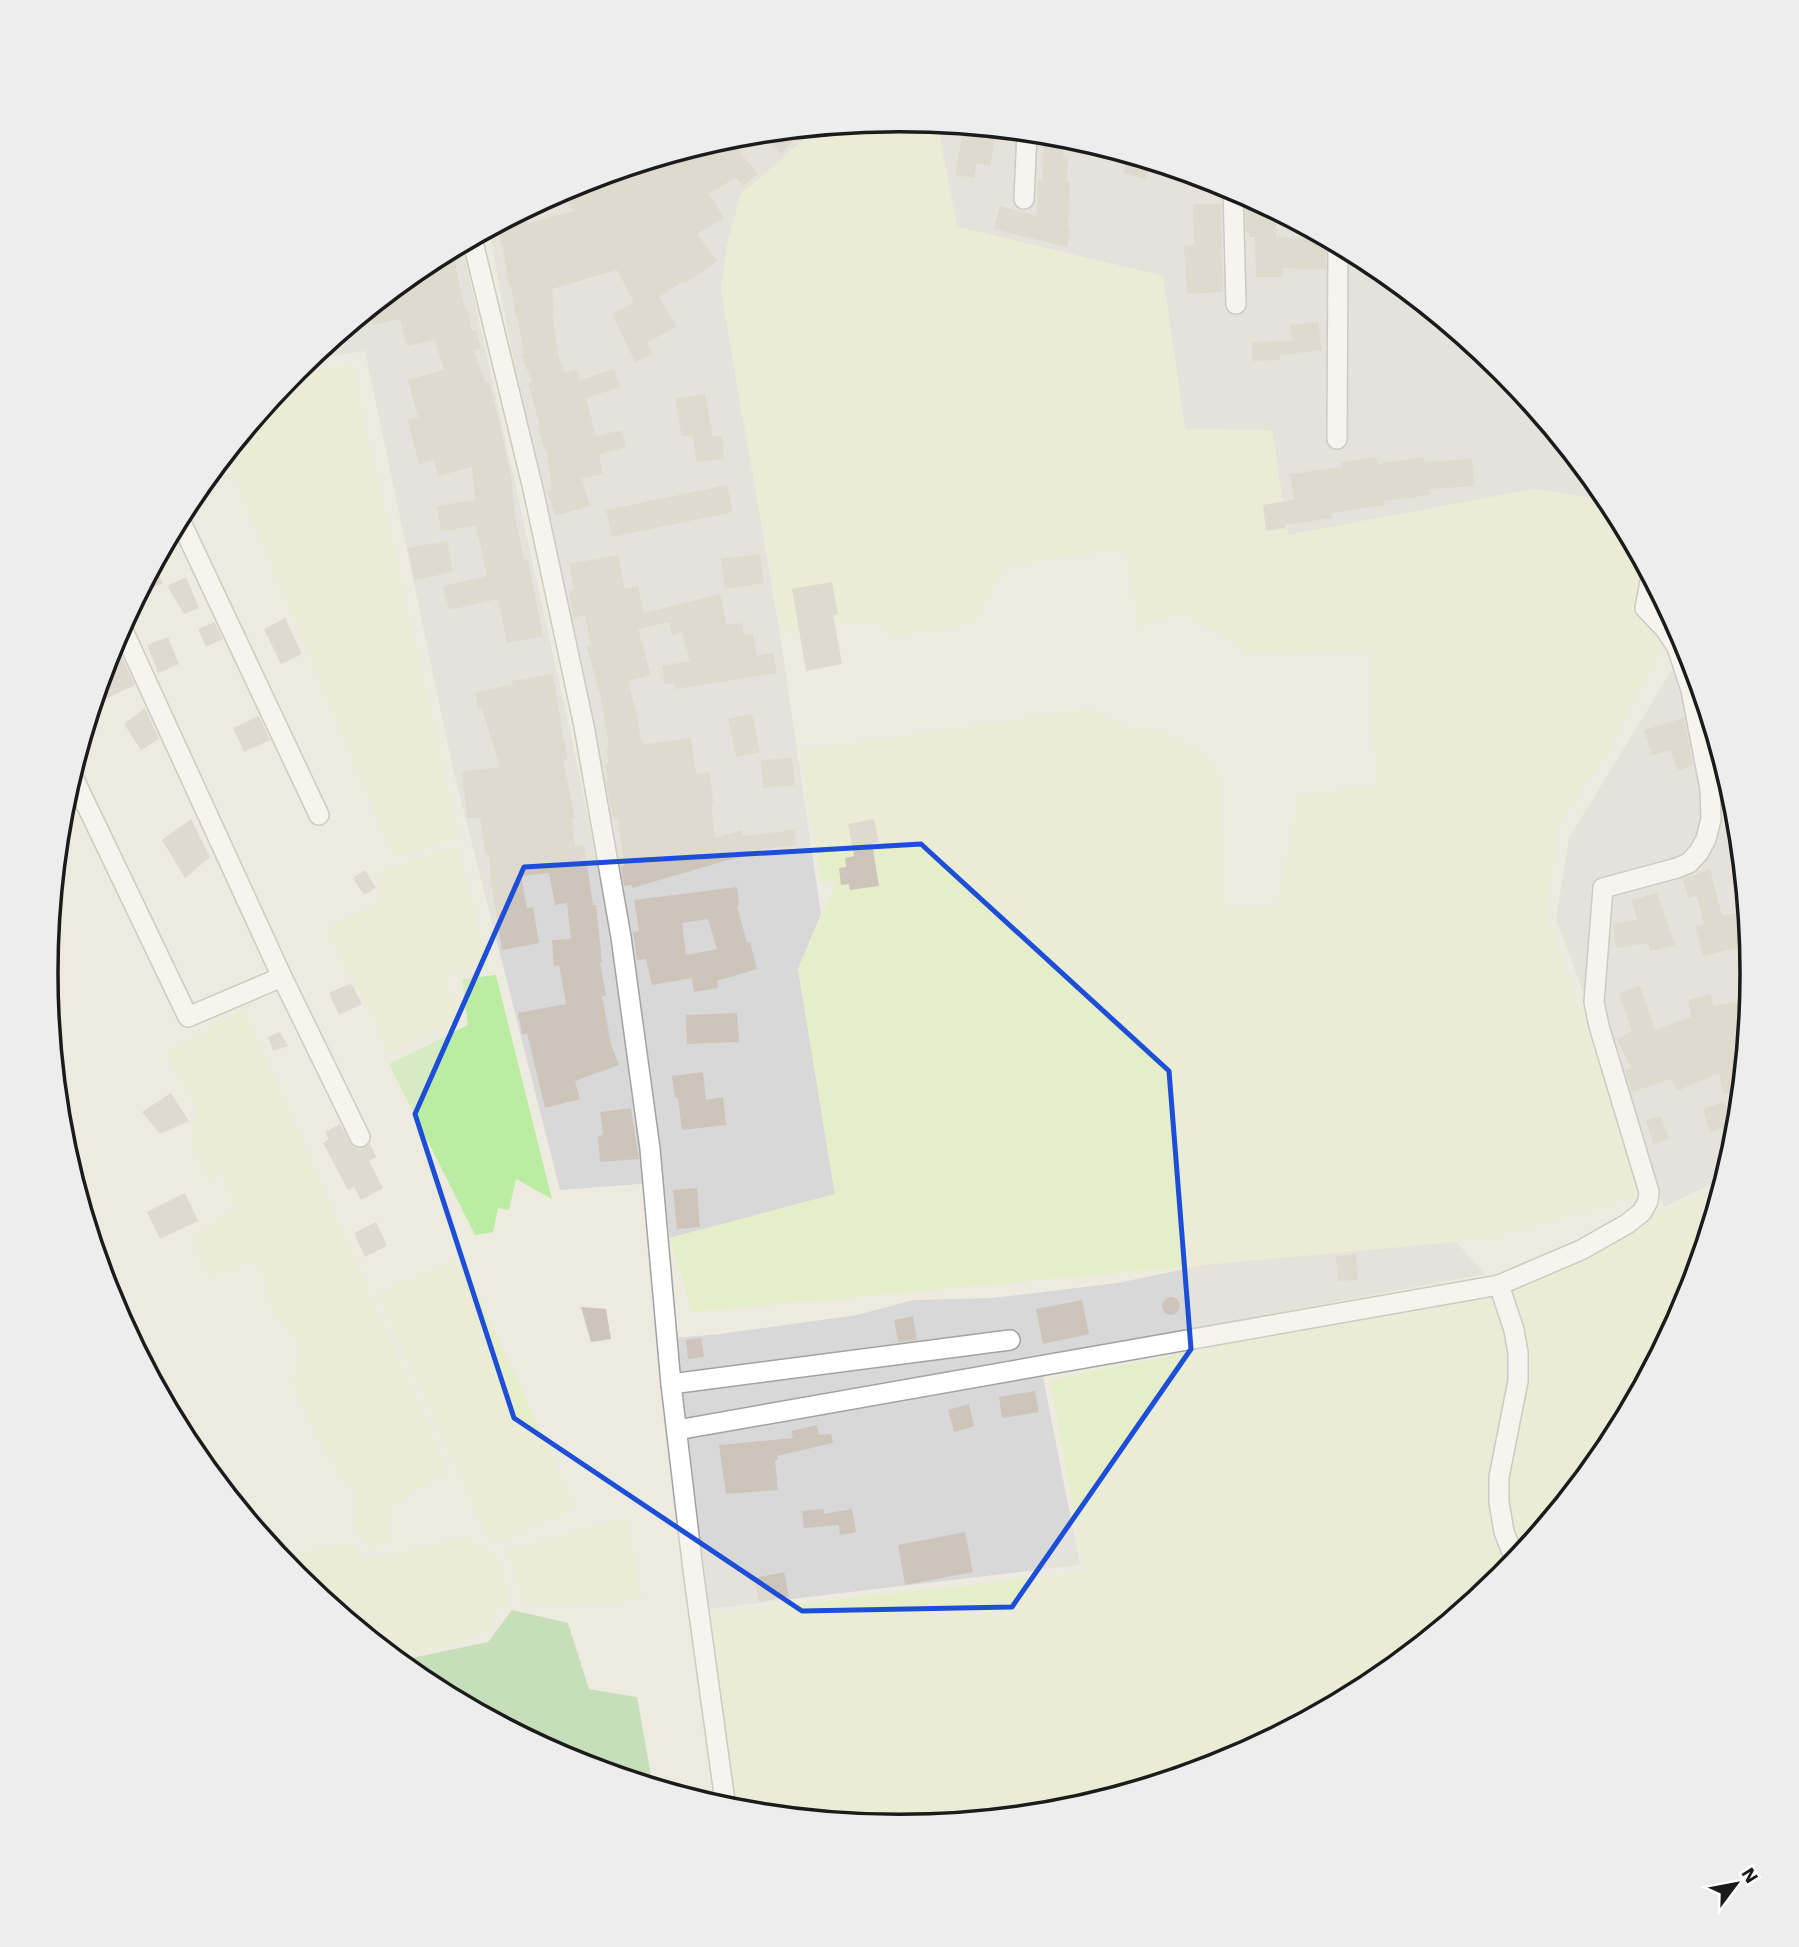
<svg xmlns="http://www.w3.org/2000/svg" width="1799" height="1947" viewBox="0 0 1799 1947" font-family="'Work Sans',sans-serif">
<rect width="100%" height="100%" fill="#edebdf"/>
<g fill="#d9d8d8">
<path d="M 915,121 L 1066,136 L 1227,185 L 1374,264 L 1504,370 L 1610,500 L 1534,489 L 1288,535 L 1272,430 L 1185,429 L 1163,276 L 957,227 L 939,133 Z"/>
<path d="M 819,127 L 741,194 L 727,245 L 721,289 L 780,634 L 821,914 L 798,969 L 835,1194 L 670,1238 L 616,883 L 586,716 L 516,374 L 489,229 L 573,184 L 733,136 Z"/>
<path d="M 462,244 L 574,750 L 621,980 L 652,1183 L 560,1190 L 453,769 L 365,351 L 308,359 L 425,263 Z"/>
<path d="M 1685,641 L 1737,807 L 1753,973 L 1737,1140 L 1726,1177 L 1664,1207 L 1556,919 L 1569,838 L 1686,647 Z"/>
<path d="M 1441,1225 L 1485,1274 L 1028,1359 L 682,1420 L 676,1338 L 720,1334 L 857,1315 L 913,1300 L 992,1298 L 1118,1283 L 1332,1238 Z"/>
<path d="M 1042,1372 L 1080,1565 L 708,1609 L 684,1434 Z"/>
</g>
<g fill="#e6eec9">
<path d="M 900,120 L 915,121 L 939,133 L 957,227 L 1163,276 L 1185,429 L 1272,430 L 1288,535 L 1534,489 L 1612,503 L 1665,603 L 1663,647 L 1608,751 L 1558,825 L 1547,915 L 1644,1194 L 1488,1239 L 692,1312 L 670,1238 L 835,1194 L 798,969 L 837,881 L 821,881 L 800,751 L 1090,709 L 1125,727 L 1170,734 L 1209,757 L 1221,783 L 1225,911 L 1277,906 L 1300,796 L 1376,785 L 1371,651 L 1251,655 L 1182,612 L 1140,628 L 1124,549 L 1006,565 L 974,622 L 889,638 L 887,625 L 844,623 L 782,634 L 740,403 L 722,289 L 727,245 L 741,194 L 819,127 Z"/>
<path d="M 352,365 L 459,836 L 394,858 L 226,455 L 292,374 Z"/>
<path d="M 458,845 L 489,966 L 445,973 L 457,1020 L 387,1054 L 379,1026 L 325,930 L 383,901 L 379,873 Z"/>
<path d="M 244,1009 L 448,1471 L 393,1505 L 388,1540 L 372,1548 L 353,1525 L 358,1499 L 321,1444 L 293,1383 L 303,1348 L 272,1311 L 259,1258 L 208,1277 L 191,1237 L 237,1209 L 223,1171 L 209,1182 L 191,1139 L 199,1111 L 166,1053 Z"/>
<path d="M 1724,1185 L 1688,1301 L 1609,1448 L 1519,1558 L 1502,1486 L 1518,1410 L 1505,1286 L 1634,1225 Z"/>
<path d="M 461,1257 L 575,1508 L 492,1545 L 378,1294 Z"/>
<path d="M 1491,1290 L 1509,1344 L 1505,1404 L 1485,1484 L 1496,1544 L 1509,1571 L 1503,1578 L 1374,1684 L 1226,1763 L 1066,1811 L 899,1827 L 734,1811 L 710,1614 L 1085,1572 L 1050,1380 Z"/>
<path d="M 628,1518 L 642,1600 L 571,1605 L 525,1604 L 507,1550 Z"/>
<path d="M 466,1538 L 497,1557 L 510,1602 L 492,1614 L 492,1629 L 453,1645 L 392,1656 L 295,1577 L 281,1559 L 347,1542 L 368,1559 Z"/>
</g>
<path fill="#baeca1" d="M 496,975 L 552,1199 L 516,1179 L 509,1210 L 498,1208 L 493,1232 L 475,1235 L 389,1064 L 468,1025 L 462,979 Z"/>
<path fill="#9acf91" d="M 512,1610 L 568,1623 L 589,1689 L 637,1697 L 653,1787 L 572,1762 L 425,1683 L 397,1661 L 488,1642 Z"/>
<g fill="#cdc5b9" fill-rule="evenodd">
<path d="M 964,126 L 997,129 L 990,166 L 977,163 L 974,178 L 955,175 Z"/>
<path d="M 805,129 L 781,154 L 760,133 L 778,131 Z"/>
<path d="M 1044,134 L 1064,136 L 1063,157 L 1068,157 L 1067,182 L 1070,182 L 1068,227 L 1070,228 L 1067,247 L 994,229 L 1000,206 L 1037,216 L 1038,181 L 1042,181 Z"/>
<path d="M 728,138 L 758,174 L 743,186 L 736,177 L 709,194 L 724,218 L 697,234 L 717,261 L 685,284 L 683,281 L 659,297 L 677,326 L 647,343 L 652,354 L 635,362 L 612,314 L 634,302 L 617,270 L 552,289 L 554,311 L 552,311 L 558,354 L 565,373 L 577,370 L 580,380 L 614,369 L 620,387 L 586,398 L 596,436 L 622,430 L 626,447 L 599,454 L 603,474 L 582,478 L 590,506 L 555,516 L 547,490 L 552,489 L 546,449 L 544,449 L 538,427 L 540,426 L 528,383 L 532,382 L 521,354 L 524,353 L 517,315 L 515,315 L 511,286 L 509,287 L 503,248 L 496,225 L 524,211 L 528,224 L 573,211 L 564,194 L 592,180 Z"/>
<path d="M 1128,155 L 1150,161 L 1145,179 L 1123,173 Z"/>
<path d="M 1193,204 L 1221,204 L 1223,292 L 1187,294 L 1184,246 L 1194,245 Z"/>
<path d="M 1271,208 L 1276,211 L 1276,237 L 1327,238 L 1326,270 L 1283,268 L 1283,277 L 1256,277 L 1255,237 L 1250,237 L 1250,233 L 1246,233 L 1246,209 Z"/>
<path d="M 452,249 L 465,309 L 467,308 L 472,331 L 476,330 L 481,349 L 474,351 L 485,383 L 489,382 L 502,433 L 510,474 L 511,474 L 515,517 L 524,560 L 528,559 L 543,636 L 507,643 L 498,599 L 449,610 L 443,586 L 487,576 L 476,526 L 441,531 L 437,506 L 475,500 L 472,467 L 438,476 L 434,460 L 419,464 L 413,441 L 408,420 L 418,418 L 408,380 L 444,370 L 435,340 L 407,346 L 400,319 L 373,325 L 369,310 L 384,297 L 413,290 L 410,276 L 425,263 Z"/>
<path d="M 1318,322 L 1322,350 L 1279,355 L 1280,360 L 1252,361 L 1252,342 L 1293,341 L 1290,325 Z"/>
<path d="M 705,394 L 713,437 L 722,436 L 724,459 L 696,462 L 693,435 L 682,437 L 675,399 Z"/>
<path d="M 1376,457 L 1378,464 L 1424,457 L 1425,462 L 1472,459 L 1474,486 L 1429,489 L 1430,495 L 1383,501 L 1384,505 L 1332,513 L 1333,518 L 1285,525 L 1286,528 L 1266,531 L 1263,505 L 1294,500 L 1290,474 L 1342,467 L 1341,462 Z"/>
<path d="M 727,485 L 733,512 L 612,537 L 606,510 Z"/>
<path d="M 447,541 L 453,572 L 414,580 L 408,548 Z"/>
<path d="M 760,554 L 764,583 L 725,589 L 721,559 Z"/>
<path d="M 618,555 L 625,589 L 638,586 L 644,613 L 720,594 L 727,625 L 742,623 L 744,635 L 753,634 L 757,656 L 773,653 L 777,673 L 675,689 L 674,683 L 665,684 L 662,666 L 690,661 L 682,632 L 672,635 L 669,622 L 638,629 L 651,675 L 628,681 L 636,711 L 641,740 L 643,740 L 644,744 L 691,738 L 696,774 L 709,772 L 714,805 L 711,806 L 715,838 L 742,830 L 743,836 L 794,830 L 796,845 L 748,851 L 749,854 L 632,888 L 632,885 L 624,886 L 621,866 L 624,866 L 618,818 L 613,819 L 606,782 L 608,782 L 605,764 L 609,763 L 606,747 L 609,746 L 601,698 L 587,647 L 591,646 L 585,615 L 574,618 L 569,591 L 574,590 L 569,564 Z"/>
<path d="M 154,565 L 163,583 L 138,595 L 148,577 Z"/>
<path d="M 186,577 L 199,608 L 184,614 L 167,586 Z"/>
<path d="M 832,582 L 838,614 L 833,615 L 842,664 L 806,671 L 792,589 Z"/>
<path d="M 285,618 L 302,654 L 281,664 L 264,629 Z"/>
<path d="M 214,622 L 223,639 L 206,647 L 198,629 Z"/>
<path d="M 168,637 L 179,664 L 158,673 L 147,645 Z"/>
<path d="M 114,640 L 135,685 L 93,705 L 111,646 Z"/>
<path d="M 553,674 L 564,742 L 565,742 L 567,759 L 563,759 L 575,818 L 572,818 L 575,846 L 584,845 L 593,905 L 596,905 L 602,962 L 600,962 L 606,996 L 602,996 L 611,1044 L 619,1065 L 575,1081 L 580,1099 L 545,1108 L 527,1033 L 522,1034 L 518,1013 L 566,1004 L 559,965 L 554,966 L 552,940 L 571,939 L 567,903 L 555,905 L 549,873 L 521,876 L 527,908 L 533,907 L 539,943 L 502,950 L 491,882 L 489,854 L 486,855 L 480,817 L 467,818 L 462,771 L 500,767 L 482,709 L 478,709 L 475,692 L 513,685 L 512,681 Z"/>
<path d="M 145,708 L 159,739 L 141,750 L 124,724 Z"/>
<path d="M 752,714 L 760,752 L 736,757 L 728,719 Z"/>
<path d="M 259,716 L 270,740 L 244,752 L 233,728 Z"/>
<path d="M 1684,718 L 1693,765 L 1678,771 L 1670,750 L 1652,755 L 1644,730 Z"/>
<path d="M 1721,752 L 1735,799 L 1723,803 L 1722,787 L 1716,754 Z"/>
<path d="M 792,758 L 795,785 L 763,788 L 761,760 Z"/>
<path d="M 191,819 L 210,857 L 185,878 L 162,840 Z"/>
<path d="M 874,819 L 879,842 L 872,843 L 879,886 L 850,890 L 849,884 L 841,885 L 839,868 L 846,867 L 845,858 L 854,856 L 848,824 Z"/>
<path d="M 1710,869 L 1722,916 L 1742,911 L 1750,945 L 1703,956 L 1695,926 L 1704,925 L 1697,896 L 1688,898 L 1683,879 Z"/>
<path d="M 365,870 L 376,888 L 364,895 L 353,878 Z"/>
<path d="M 737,887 L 739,905 L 737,906 L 747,943 L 750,942 L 757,969 L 717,981 L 718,988 L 694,992 L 692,978 L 652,985 L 646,959 L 637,960 L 633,932 L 639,931 L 634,900 ZM 708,919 L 717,949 L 686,955 L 682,923 Z"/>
<path d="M 1657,893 L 1675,945 L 1650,951 L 1648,943 L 1616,948 L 1613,923 L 1637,920 L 1632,900 Z"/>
<path d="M 351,983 L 362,1004 L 339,1015 L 329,993 Z"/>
<path d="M 1640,986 L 1655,1030 L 1691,1017 L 1688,1000 L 1711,994 L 1713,1006 L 1740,1002 L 1747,1041 L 1742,1090 L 1723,1094 L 1719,1073 L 1677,1091 L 1671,1079 L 1632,1092 L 1625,1070 L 1631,1068 L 1617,1039 L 1632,1031 L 1619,993 Z"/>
<path d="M 737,1013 L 739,1042 L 687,1044 L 686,1015 Z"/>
<path d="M 280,1032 L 288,1046 L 273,1051 L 268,1037 Z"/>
<path d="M 703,1072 L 706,1100 L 723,1097 L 726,1125 L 682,1130 L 678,1098 L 675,1098 L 672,1076 Z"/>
<path d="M 171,1093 L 189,1121 L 160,1134 L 142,1112 Z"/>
<path d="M 1724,1102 L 1732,1125 L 1710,1132 L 1703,1109 Z"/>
<path d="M 631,1108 L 639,1159 L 600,1162 L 598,1136 L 603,1135 L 600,1112 Z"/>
<path d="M 1661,1116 L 1669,1139 L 1653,1144 L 1646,1120 Z"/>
<path d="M 340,1124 L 353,1147 L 360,1149 L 370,1144 L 376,1157 L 369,1161 L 383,1188 L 361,1200 L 354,1187 L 348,1190 L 323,1143 L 329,1139 L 325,1132 Z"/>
<path d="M 697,1188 L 700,1227 L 677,1229 L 673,1190 Z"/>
<path d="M 185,1193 L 198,1221 L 160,1239 L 147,1212 Z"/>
<path d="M 376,1222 L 387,1246 L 365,1257 L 354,1233 Z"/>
<path d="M 1356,1254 L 1358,1280 L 1338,1281 L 1336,1256 Z"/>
<circle cx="1171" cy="1306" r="9"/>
<path d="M 1082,1300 L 1089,1334 L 1043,1344 L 1036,1309 Z"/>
<path d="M 581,1307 L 606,1309 L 611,1339 L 591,1342 Z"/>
<path d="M 913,1316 L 917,1340 L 898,1342 L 894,1320 Z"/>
<path d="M 701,1338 L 704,1357 L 688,1359 L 686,1340 Z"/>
<path d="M 1035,1391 L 1039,1412 L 1002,1418 L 999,1397 Z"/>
<path d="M 969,1404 L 974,1426 L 954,1432 L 948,1410 Z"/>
<path d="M 817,1425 L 819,1435 L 831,1434 L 833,1443 L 777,1456 L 778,1460 L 775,1460 L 778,1490 L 726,1494 L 719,1445 L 793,1438 L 791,1431 Z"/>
<path d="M 824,1509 L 824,1514 L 852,1509 L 856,1532 L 840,1535 L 839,1525 L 804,1528 L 802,1511 Z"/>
<path d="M 965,1532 L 973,1572 L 905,1585 L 898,1545 Z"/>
<path d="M 784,1572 L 789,1596 L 759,1602 L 754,1578 Z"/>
</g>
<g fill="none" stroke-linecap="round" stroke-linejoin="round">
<g stroke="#a2a2a2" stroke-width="22">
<g id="minor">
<path d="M 1233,188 L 1236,304"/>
<path d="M 1024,199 L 1027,132"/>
<path d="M 472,238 L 533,489 L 584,726 L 621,937 L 650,1149 L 671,1384 L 693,1570 L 726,1809"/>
<path d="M 1337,439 L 1338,244"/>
<path d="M 179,518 L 319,815"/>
<path d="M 121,626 L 282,977 L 360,1137"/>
<path d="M 72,775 L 188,1017 L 282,977"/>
<path d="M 1499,1285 L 1514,1330 L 1518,1353 L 1518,1381 L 1499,1477 L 1499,1502 L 1504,1532 L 1516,1562"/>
<path d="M 671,1384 L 1010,1340"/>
<path d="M 677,1430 L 1499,1285 L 1581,1250 L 1627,1224 L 1642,1212 L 1648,1201 L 1649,1192 L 1599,1026 L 1594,1002 L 1603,888 L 1677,868 L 1689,863 L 1699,852 L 1706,839 L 1711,819 L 1710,789 L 1691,690 L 1677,647 L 1665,629 L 1645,608 L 1651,577"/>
</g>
</g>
<use href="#minor" stroke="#fff" stroke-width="19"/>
</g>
<path d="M0 0H1799V1947H0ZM 921,844 L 1169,1071 L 1191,1349 L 1012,1607 L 802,1611 L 514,1418 L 415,1114 L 524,867 Z" fill="#edebdf" fill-opacity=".55" fill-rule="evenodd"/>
<path fill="none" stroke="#1d4ed8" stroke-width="5" stroke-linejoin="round" d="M 921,844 L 1169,1071 L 1191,1349 L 1012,1607 L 802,1611 L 514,1418 L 415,1114 L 524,867 Z"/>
<path d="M0 0H1799V1947H0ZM58 973a841 841 0 1 1 1682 0a841 841 0 1 1-1682 0Z" fill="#ededed" fill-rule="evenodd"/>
<path fill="none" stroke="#1b1b1b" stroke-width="3.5" d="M58 973a841 841 0 1 1 1682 0a841 841 0 1 1-1682 0Z"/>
<g transform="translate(1736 1884) rotate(58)" stroke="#ffffff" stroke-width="5" paint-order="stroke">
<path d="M0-5L12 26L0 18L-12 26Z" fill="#1b1b1b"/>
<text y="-10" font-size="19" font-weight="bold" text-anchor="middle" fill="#1b1b1b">N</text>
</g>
</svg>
